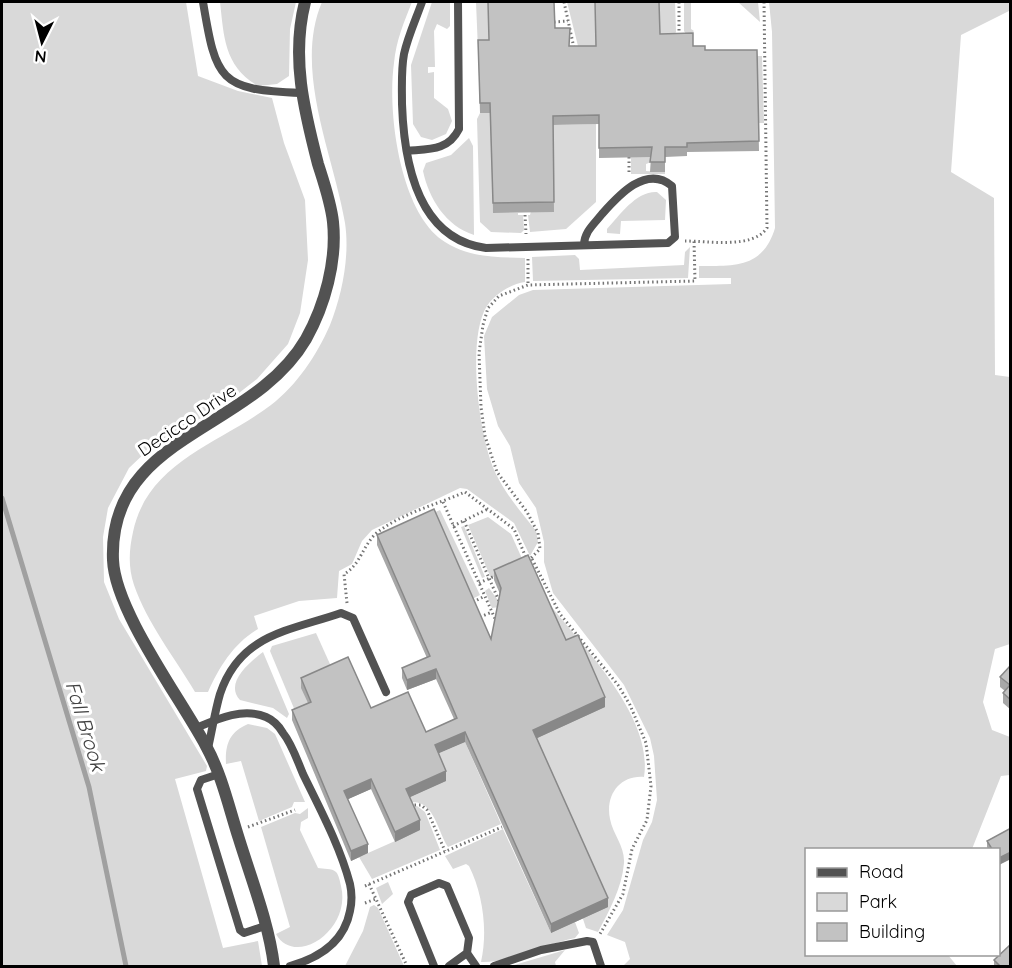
<svg xmlns="http://www.w3.org/2000/svg" width="1012" height="968" viewBox="0 0 1012 968" font-family="Quicksand,sans-serif">
<rect width="100%" height="100%" fill="#fff"/>
<g fill="#d9d9d9">
<path d="M 2,2 L 186,2 L 198,76 L 238,91 L 272,98 L 284,143 L 305,200 L 308,260 L 300,313 L 288,344 L 257,379 L 226,403 L 148,450 L 129,468 L 108,508 L 103,537 L 104,582 L 119,619 L 207,766 L 206,771 L 175,779 L 223,948 L 258,941 L 262,966 L 2,966 Z"/>
<path d="M 220,2 L 296,2 L 290,29 L 289,76 L 277,84 L 258,86 C 224,66 224,37 220,2 Z"/>
<path d="M 322,2 L 412,2 C 404,22 396,41 394,63 C 387,112 400,214 445,242 C 470,258 496,257 525,258 L 525,282 C 511,284 495,294 487,306 C 466,338 479,440 496,474 C 506,495 522,513 536,531 L 538,542 L 530,556 L 514,523 L 467,489 L 460,488 L 372,530 L 362,541 L 352,564 L 339,571 L 337,598 L 299,601 L 254,616 L 258,629 C 234,643 219,667 208,692 L 195,692 C 175,658 147,623 134,585 C 128,567 129,550 133,532 C 148,461 220,444 271,405 C 297,385 317,355 330,325 C 342,295 350,256 345,223 C 334,156 293,70 322,2 Z"/>
<path d="M 432,2 L 450,2 L 450,26 L 447,29 L 437,24 L 434,31 L 435,67 L 428,67 L 428,73 L 434,72 L 434,98 L 448,109 L 452,121 L 446,134 L 432,140 L 421,137 L 413,124 L 411,65 Z"/>
<path d="M 476,2 L 488,2 L 489,50 L 478,50 Z"/>
<path d="M 567,2 L 595,2 L 596,55 L 579,50 Z"/>
<path d="M 659,2 L 675,2 L 676,32 L 660,57 Z"/>
<path d="M 684,2 L 691,2 L 691,29 L 694,31 L 688,37 L 684,31 Z"/>
<path d="M 738,2 L 758,2 L 760,22 Z"/>
<path d="M 769,2 L 1010,2 L 1009,11 L 961,35 L 951,172 L 994,198 L 995,375 L 1010,377 L 1010,644 L 995,649 L 983,702 L 992,730 L 1010,737 L 1010,775 L 1001,776 L 972,849 L 806,850 L 806,954 L 948,955 L 957,966 L 623,966 L 630,959 L 625,942 L 607,935 L 623,910 L 643,840 L 652,822 L 657,800 L 654,756 L 650,738 L 624,685 L 553,593 L 544,562 L 544,542 L 536,508 L 519,483 L 510,446 L 498,426 L 487,389 L 484,336 L 492,317 L 519,295 L 533,290 L 731,284 L 731,278 L 699,278 L 699,266 C 735,266 763,268 775,228 L 772,32 Z"/>
<path d="M 754,56 L 762,56 L 764,123 L 759,123 Z"/>
<path d="M 480,113 L 490,113 L 493,213 L 518,213 L 518,215 L 523,215 L 524,230 L 521,233 L 491,232 L 480,222 L 477,119 Z"/>
<path d="M 596,124 L 596,202 L 566,229 L 530,232 L 528,215 L 530,215 L 553,125 Z"/>
<path d="M 469,138 L 473,146 L 474,235 C 446,226 429,199 423,171 L 426,163 L 451,155 Z"/>
<path d="M 631,157 L 665,157 L 646,164 L 646,171 L 665,172 L 665,174 L 631,174 Z"/>
<path d="M 657,192 L 666,200 L 665,220 L 621,221 L 620,234 L 607,233 L 607,229 C 620,215 636,191 657,192 Z"/>
<path d="M 690,247 L 688,278 L 533,281 L 532,257 L 575,255 L 579,259 L 580,270 L 684,265 L 685,252 Z"/>
<path d="M 440,510 L 480,595 L 470,600 L 408,524 Z"/>
<path d="M 488,517 L 511,534 L 524,563 L 491,578 L 468,525 Z"/>
<path d="M 464,526 L 485,577 L 482,578 L 461,527 Z"/>
<path d="M 489,588 L 500,603 L 499,607 L 492,608 L 485,591 Z"/>
<path d="M 541,593 C 576,641 654,713 644,777 C 620,775 605,795 610,819 C 613,835 625,846 624,863 C 622,888 609,911 598,932 L 586,928 L 583,919 L 533,740 L 535,663 Z"/>
<path d="M 316,633 L 334,673 L 311,711 L 298,718 L 270,651 L 272,646 Z"/>
<path d="M 263,652 L 289,714 L 287,718 L 273,708 L 240,700 C 224,683 250,662 263,652 Z"/>
<path d="M 248,724 L 267,728 L 275,734 L 305,802 L 294,802 L 292,807 L 259,821 L 241,761 L 226,764 C 225,745 229,732 248,724 Z"/>
<path d="M 465,742 L 501,824 L 448,847 C 437,831 434,797 408,803 L 406,799 L 446,781 L 435,755 Z"/>
<path d="M 417,806 L 425,812 L 440,850 L 372,879 L 359,857 L 420,830 L 410,808 Z"/>
<path d="M 308,808 L 308,818 L 301,822 L 300,830 L 318,868 C 323,869 332,868 336,872 C 339,875 340,882 341,886 C 352,930 295,968 276,934 L 290,927 L 261,827 L 295,813 L 300,814 Z"/>
<path d="M 503,829 L 551,933 L 575,922 L 579,933 L 575,938 C 546,944 509,963 481,962 C 488,931 483,894 469,866 L 466,864 L 453,869 L 445,856 Z"/>
<path d="M 388,882 L 393,894 L 382,904 L 376,888 Z"/>
<path d="M 374,905 L 378,908 L 404,966 L 345,966 L 363,931 L 370,907 Z"/>
<path d="M 565,950 L 555,962 L 556,966 L 511,966 Z"/>
</g>
<g fill="none" stroke-linecap="round" stroke-linejoin="round">
<path stroke="#a0a0a0" stroke-width="5" d="M 2,498 L 89,787 L 126,966"/>
<g stroke="#747474" stroke-width="3" stroke-dasharray="1.5 3" stroke-linecap="butt">
<path d="M 564,2 L 574,48"/>
<path d="M 679,2 L 679,35"/>
<path d="M 554,22 L 568,21"/>
<path d="M 629,157 L 629,174"/>
<path d="M 525,215 L 526,234"/>
<path d="M 685,241 C 708,241 753,249 767,228 L 764,2"/>
<path d="M 528,259 L 528,285"/>
<path d="M 443,502 L 496,621"/>
<path d="M 464,521 L 499,601"/>
<path d="M 453,526 L 488,509"/>
<path d="M 532,559 L 560,614 L 618,685 L 630,705 L 646,743 L 651,786 L 647,820 L 632,849 L 623,894 L 600,934"/>
<path d="M 528,561 L 540,549 L 538,533 L 527,512 L 497,472 L 485,436 L 481,407 L 479,353 L 483,325 L 488,308 L 499,296 L 528,285 L 695,281 L 694,241"/>
<path d="M 479,583 L 497,575"/>
<path d="M 473,602 L 485,596"/>
<path d="M 347,603 L 344,574 C 361,565 363,543 379,531 C 403,513 438,504 465,492 L 514,529 L 527,560"/>
<path d="M 480,617 L 492,612"/>
<path d="M 410,805 L 421,805 L 427,810 L 445,851"/>
<path d="M 248,827 L 295,810"/>
<path d="M 369,884 L 407,966"/>
<path d="M 365,886 L 502,827"/>
<path d="M 365,903 L 376,899"/>
</g>
<g stroke="#525252" stroke-width="8">
<path d="M 203,2 C 216,80 219,90 301,93"/>
<path d="M 422,2 C 416,19 408,36 404,54 C 401,70 402,87 402,104 C 404,162 417,239 486,248 L 668,243 L 675,237 L 672,186 C 646,164 618,196 602,214 C 594,224 584,232 584,245"/>
<path d="M 407,151 C 429,149 448,151 459,129 L 458,2"/>
<path d="M 196,728 C 217,719 243,707 266,717 C 273,720 279,726 283,733 C 292,744 297,760 303,774 C 320,809 340,846 350,884 C 352,893 352,902 350,911 C 344,943 319,958 290,966"/>
<path d="M 208,748 C 212,731 215,711 220,694 C 240,634 289,631 341,613 L 353,618 L 386,692"/>
<path d="M 219,774 L 201,780 L 197,789 L 240,930 L 244,933 L 265,926"/>
<path d="M 467,953 L 476,966"/>
<path d="M 434,966 L 408,902 L 411,895 L 439,883 L 447,886 L 469,938 L 467,953 L 449,966"/>
<path d="M 494,966 L 541,950 L 587,941 L 593,942 L 601,966"/>
</g>
<path stroke="#525252" stroke-width="12" d="M 274,966 C 269,924 252,881 239,839 C 229,808 222,775 206,746 C 181,699 115,611 113,560 C 108,434 252,432 306,339 C 325,305 337,261 333,222 C 331,203 324,183 318,164 C 304,110 291,57 305,2"/>
</g>
<g fill="#a7a7a7">
<path d="M 555,28 L 569,46 L 596,46 L 660,34 L 705,50 L 757,50 L 759,151 L 687,152 L 687,156 L 665,157 L 665,172 L 650,172 L 651,157 L 599,158 L 599,124 L 553,125 L 554,212 L 493,213 L 490,113 L 480,113 L 478,40 L 488,40 Z"/>
<path d="M 377,535 L 491,639 L 500,594 L 494,580 L 494,570 L 566,640 L 605,707 L 537,738 L 608,907 L 551,933 L 465,742 L 438,753 L 446,781 L 410,797 L 420,830 L 395,842 L 371,789 L 348,799 L 368,853 L 351,861 L 292,720 L 292,710 L 308,703 L 301,688 L 301,678 L 426,732 L 454,719 L 436,679 L 407,690 L 402,678 L 402,668 L 427,658 L 377,545 Z"/>
<path d="M 1011,665 L 1011,710 L 1003,703 L 1003,693 L 1005,691 L 1000,687 L 1000,677 Z"/>
<path d="M 1011,828 L 999,849 L 988,849 L 987,847 L 987,841 Z"/>
<path d="M 994,960 L 1011,966 L 994,966 Z"/>
</g>
<g fill="#888">
<path d="M 436,669 L 436,679 L 407,690 L 407,680 Z"/>
<path d="M 605,697 L 605,707 L 533,740 L 533,730 Z"/>
<path d="M 465,732 L 465,742 L 435,755 L 435,745 Z"/>
<path d="M 446,771 L 446,781 L 406,799 L 406,789 Z"/>
<path d="M 371,779 L 371,789 L 344,801 L 344,791 Z"/>
<path d="M 420,820 L 420,830 L 395,842 L 395,832 Z"/>
<path d="M 368,844 L 368,853 L 351,861 L 351,851 Z"/>
<path d="M 1011,852 L 1011,859 L 999,865 L 999,858 Z"/>
<path d="M 608,898 L 608,907 L 551,933 L 551,924 Z"/>
</g>
<g fill="#c2c2c2" stroke="#888" stroke-width="1.5">
<path d="M 488,2 L 554,2 L 555,28 L 570,28 L 569,46 L 596,46 L 595,2 L 659,2 L 660,34 L 693,33 L 693,46 L 705,46 L 705,50 L 757,50 L 759,141 L 687,143 L 687,147 L 665,147 L 665,162 L 650,162 L 652,147 L 599,148 L 599,115 L 553,116 L 554,202 L 493,203 L 490,103 L 480,103 L 478,40 L 489,40 Z"/>
<path d="M 434,509 L 491,639 L 501,588 L 494,570 L 528,555 L 566,640 L 578,635 L 605,697 L 533,730 L 608,898 L 551,924 L 465,732 L 435,745 L 446,771 L 406,789 L 420,820 L 395,832 L 371,779 L 344,791 L 368,844 L 351,851 L 292,710 L 311,702 L 301,678 L 348,657 L 371,708 L 408,692 L 426,732 L 457,718 L 436,669 L 407,680 L 402,668 L 430,656 L 377,535 Z"/>
<path d="M 1011,665 L 1011,700 L 1003,693 L 1010,685 L 1000,677 Z"/>
<path d="M 1011,828 L 1011,852 L 999,858 L 999,849 L 992,849 L 987,841 Z"/>
<path d="M 1009,946 L 1011,947 L 1011,966 L 1000,966 L 994,960 Z"/>
</g>
<g text-anchor="middle" dominant-baseline="central" stroke-width="6" stroke-linejoin="round" paint-order="stroke">
<g font-size="18" fill="#000" stroke="#fff">
<text transform="translate(187 420) rotate(-34)">Decicco Drive</text>
</g>
<g font-size="20" font-style="italic" fill="#414141" stroke="#fff">
<text transform="translate(86 726) rotate(73)">Fall Brook</text>
</g>
</g>
<rect width="1012" height="968" fill="none" stroke="#000000" stroke-width="6"/>
<rect x="805" y="848" width="195" height="108" fill="#ffffff" stroke="#999999" stroke-width="1.5"/>
<rect x="817" y="868" width="30" height="9" fill="#525252" stroke="#999999" stroke-width="1.5"/>
<text x="859" y="878" font-size="18" fill="#000000">Road</text>
<rect x="817" y="893" width="30" height="18" fill="#d9d9d9" stroke="#999999" stroke-width="1.5"/>
<text x="859" y="908" font-size="18" fill="#000000">Park</text>
<rect x="817" y="923" width="30" height="18" fill="#c2c2c2" stroke="#999999" stroke-width="1.5"/>
<text x="859" y="938" font-size="18" fill="#000000">Building</text>
<g transform="translate(42 42) rotate(186)" stroke="#ffffff" stroke-width="4.5" paint-order="stroke">
<path d="M0-4.5L10 22L0 15L-10 22Z" fill="#000000"/>
<text y="-9" font-size="16" font-weight="bold" text-anchor="middle" fill="#000000">N</text>
</g>
</svg>
